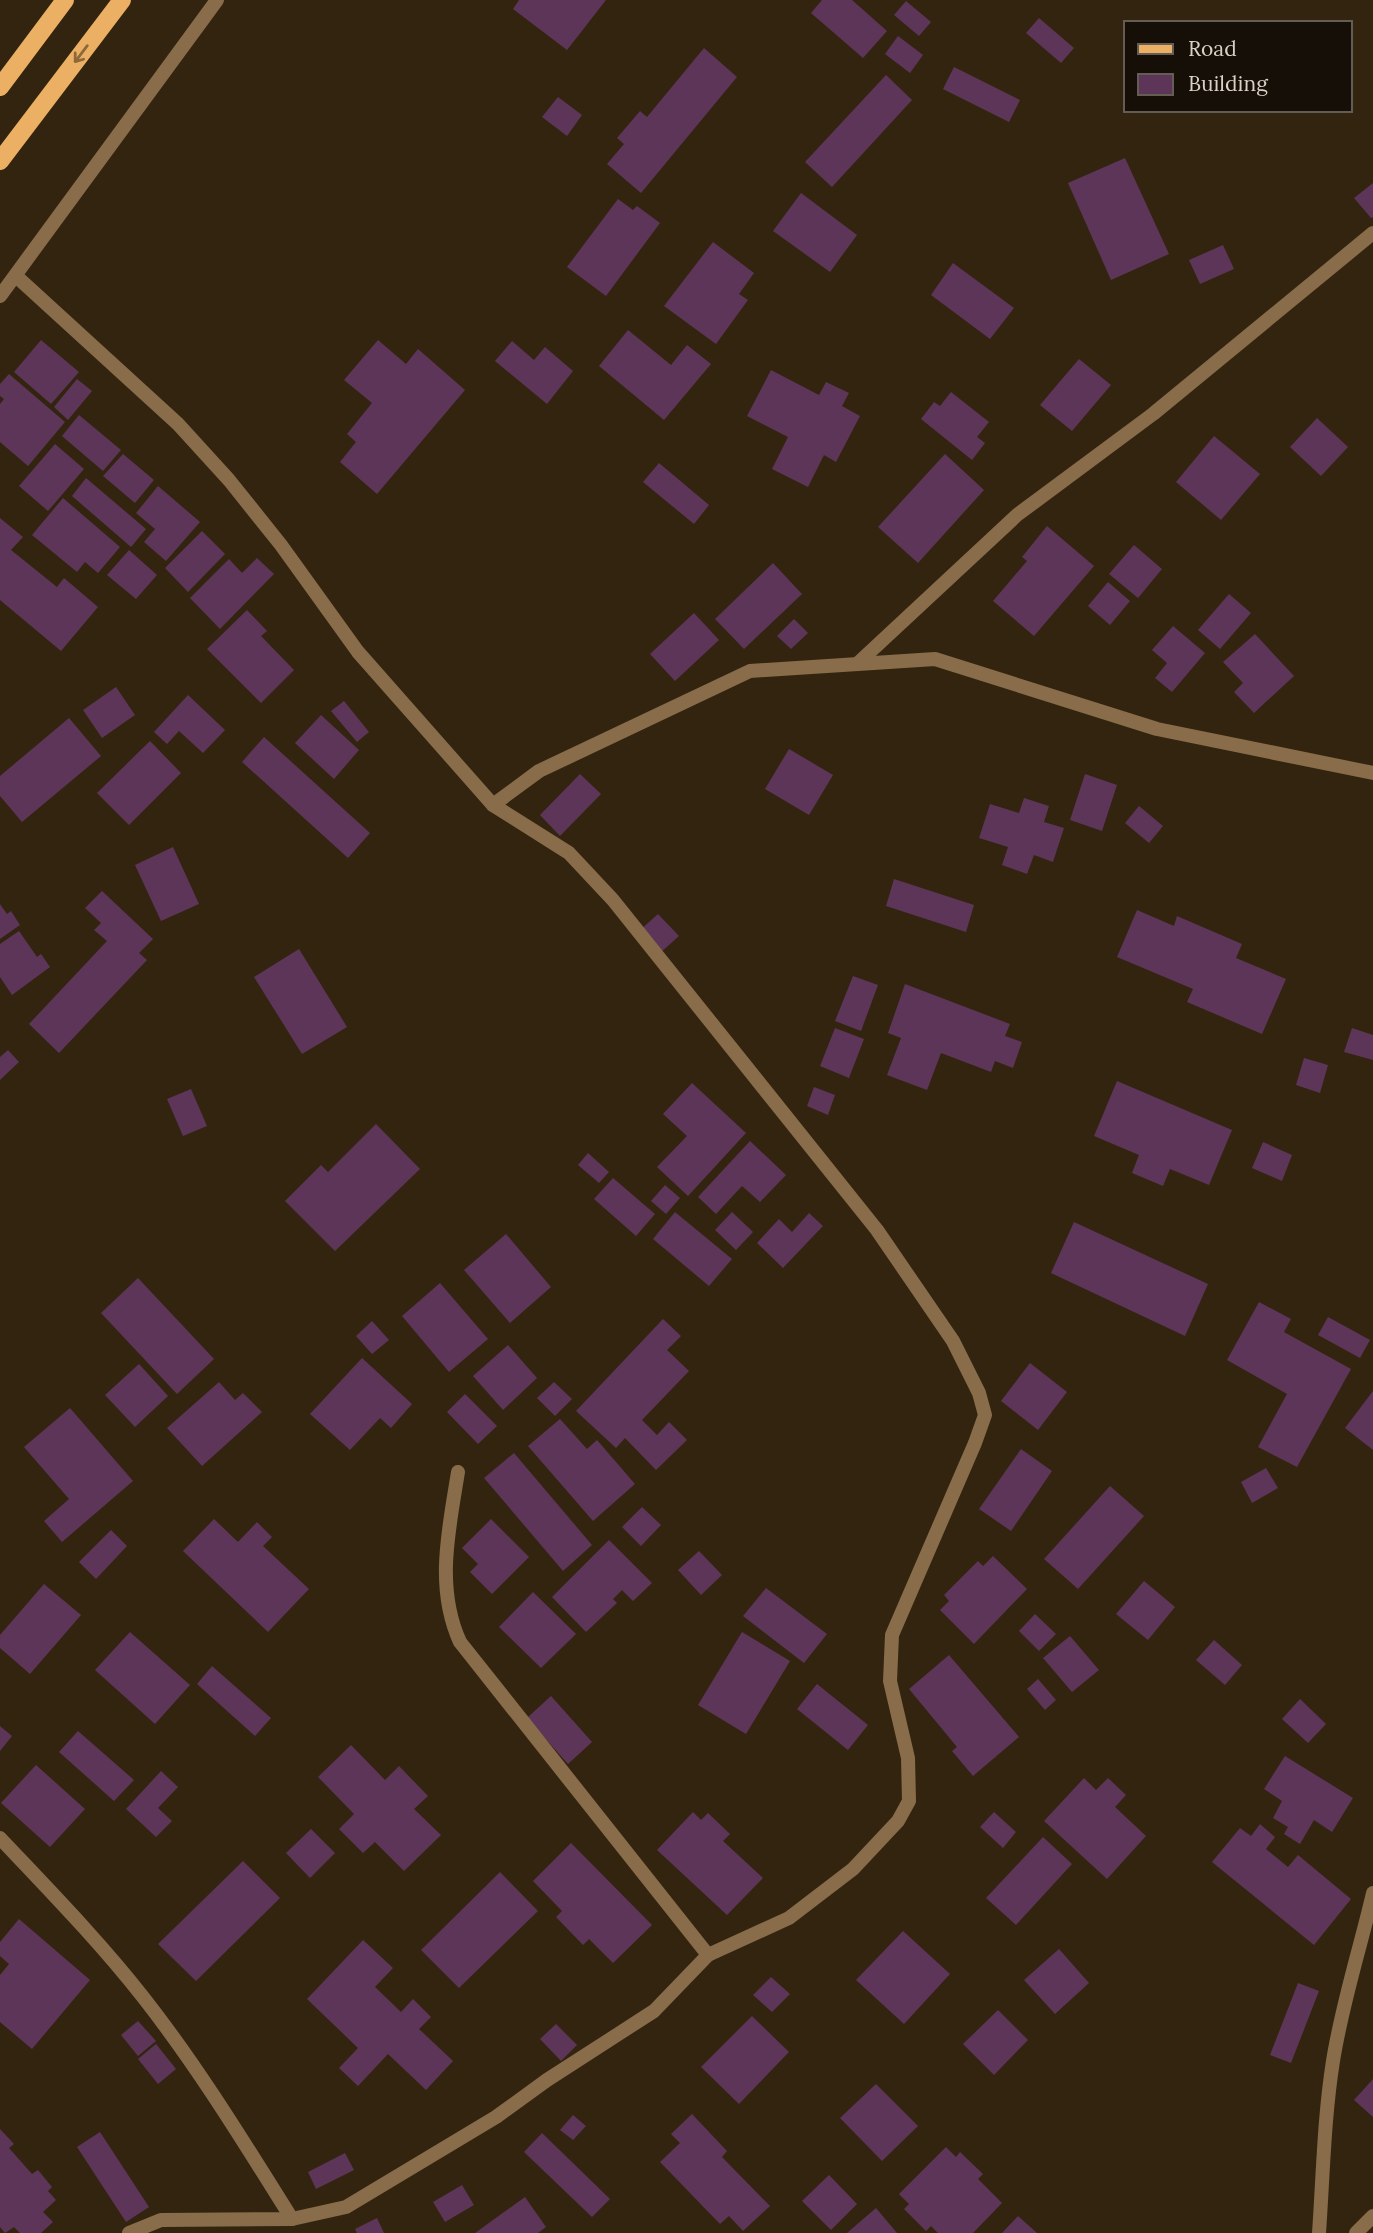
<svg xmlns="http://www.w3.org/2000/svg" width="1373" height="2233" viewBox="0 0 1373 2233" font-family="Lora,serif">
<rect width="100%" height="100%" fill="#332410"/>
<g fill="#5c3559">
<path d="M 519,0 L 606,0 L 567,50 L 513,9 Z"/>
<path d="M 822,0 L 852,0 L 887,31 L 863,58 L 811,13 Z"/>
<path d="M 906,1 L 931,22 L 919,36 L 894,15 Z"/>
<path d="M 1039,18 L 1074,48 L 1061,63 L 1026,33 Z"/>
<path d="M 898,36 L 923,55 L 910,73 L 885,54 Z"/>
<path d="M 704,48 L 737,77 L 641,193 L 607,164 L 624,144 L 617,138 L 640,111 L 647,117 Z"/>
<path d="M 954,67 L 1020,100 L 1009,122 L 943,89 Z"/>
<path d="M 886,75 L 912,100 L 832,187 L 805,162 Z"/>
<path d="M 558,97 L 582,115 L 567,136 L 542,117 Z"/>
<path d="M 1125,158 L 1169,254 L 1111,280 L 1068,183 Z"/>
<path d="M 1373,183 L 1373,217 L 1371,218 L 1354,198 Z"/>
<path d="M 801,193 L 857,235 L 830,272 L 773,231 Z"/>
<path d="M 618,199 L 633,210 L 637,206 L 660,223 L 606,296 L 567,267 Z"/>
<path d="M 713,242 L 754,273 L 739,294 L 748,300 L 716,344 L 664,306 Z"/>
<path d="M 1223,245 L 1234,269 L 1200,284 L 1189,260 Z"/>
<path d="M 953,263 L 1014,308 L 990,339 L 931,295 Z"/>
<path d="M 628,330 L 671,365 L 687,345 L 711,364 L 664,420 L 599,366 Z"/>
<path d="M 41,340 L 79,372 L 51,404 L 14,372 Z"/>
<path d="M 378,340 L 406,364 L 418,349 L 465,390 L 377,494 L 340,462 L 356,442 L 347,434 L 372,403 L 344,380 Z"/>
<path d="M 512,341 L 534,360 L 545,347 L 573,371 L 547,404 L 495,361 Z"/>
<path d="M 1079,359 L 1111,385 L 1072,431 L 1040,405 Z"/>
<path d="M 771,370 L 819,395 L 826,382 L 849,393 L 842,406 L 860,416 L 836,462 L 824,455 L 808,487 L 772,469 L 788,437 L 747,416 Z"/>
<path d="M 9,374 L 65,422 L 28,466 L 0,442 L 0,404 L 4,399 L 0,396 L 0,384 Z"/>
<path d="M 77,379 L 92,391 L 68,420 L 54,407 Z"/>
<path d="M 951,392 L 989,422 L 977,437 L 985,443 L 972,460 L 921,419 L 934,402 L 940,406 Z"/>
<path d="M 79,415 L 121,450 L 103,471 L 62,436 Z"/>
<path d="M 1317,418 L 1348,447 L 1321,476 L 1290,447 Z"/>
<path d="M 1214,436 L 1260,474 L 1221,520 L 1176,482 Z"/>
<path d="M 55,444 L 84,469 L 48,511 L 19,486 Z"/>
<path d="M 123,454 L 154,480 L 135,503 L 103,476 Z"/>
<path d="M 945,454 L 984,490 L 918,563 L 878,527 Z"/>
<path d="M 659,463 L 709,505 L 694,524 L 643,482 Z"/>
<path d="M 86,478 L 146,529 L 131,547 L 72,496 Z"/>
<path d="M 158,486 L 200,522 L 166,561 L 144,542 L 155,529 L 136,513 Z"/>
<path d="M 63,498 L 120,547 L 98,573 L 85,562 L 77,572 L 32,535 Z"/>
<path d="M 0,518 L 23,537 L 11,550 L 57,587 L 64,578 L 98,607 L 61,651 L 0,600 Z"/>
<path d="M 1047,526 L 1094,566 L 1034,636 L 993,601 L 1027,561 L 1022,557 Z"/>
<path d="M 202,531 L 225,554 L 188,592 L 165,568 Z"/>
<path d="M 1134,545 L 1162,569 L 1138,598 L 1109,574 Z"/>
<path d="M 129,550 L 157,575 L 136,599 L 107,575 Z"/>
<path d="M 257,558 L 274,574 L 220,629 L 190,598 L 229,559 L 242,573 Z"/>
<path d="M 773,563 L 802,594 L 744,649 L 715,619 Z"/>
<path d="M 1108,582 L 1130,601 L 1110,625 L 1088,606 Z"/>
<path d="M 1229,594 L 1251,613 L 1220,649 L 1198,630 Z"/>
<path d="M 247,610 L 267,631 L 261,636 L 294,670 L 261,703 L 207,649 Z"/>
<path d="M 694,613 L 719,640 L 675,681 L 650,654 Z"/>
<path d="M 794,619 L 808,633 L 791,649 L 777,636 Z"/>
<path d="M 1173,626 L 1205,653 L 1172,692 L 1155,678 L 1167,663 L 1152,650 Z"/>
<path d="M 1255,634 L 1294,676 L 1254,713 L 1234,692 L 1243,683 L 1223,662 Z"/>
<path d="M 116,687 L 135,715 L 102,738 L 83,710 Z"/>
<path d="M 188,695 L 225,730 L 203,753 L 179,731 L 167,744 L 154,732 Z"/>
<path d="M 344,701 L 369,732 L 357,742 L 331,711 Z"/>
<path d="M 321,715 L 359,750 L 334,779 L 295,743 Z"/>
<path d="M 69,718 L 101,756 L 22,822 L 0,796 L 0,776 Z"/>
<path d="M 264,737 L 370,833 L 348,858 L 242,762 Z"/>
<path d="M 150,741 L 181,773 L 129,825 L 97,793 Z"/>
<path d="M 789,749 L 833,775 L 809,815 L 765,789 Z"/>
<path d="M 580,774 L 601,794 L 560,836 L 540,815 Z"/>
<path d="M 1085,774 L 1117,785 L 1102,831 L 1070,820 Z"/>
<path d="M 1024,798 L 1049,806 L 1044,822 L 1064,828 L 1053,862 L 1034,855 L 1027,874 L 1002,865 L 1008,847 L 979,838 L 990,804 L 1019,813 Z"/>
<path d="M 1139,806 L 1163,826 L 1149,843 L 1125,823 Z"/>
<path d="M 173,847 L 199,904 L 161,921 L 135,865 Z"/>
<path d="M 894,879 L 974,905 L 966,932 L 886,906 Z"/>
<path d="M 102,891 L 153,939 L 139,953 L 147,960 L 59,1053 L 29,1024 L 107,941 L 94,930 L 101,923 L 85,908 Z"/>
<path d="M 0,904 L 7,914 L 11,911 L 20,925 L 0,939 Z"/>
<path d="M 1137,910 L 1174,926 L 1177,916 L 1242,944 L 1236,958 L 1286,979 L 1262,1034 L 1187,1002 L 1193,989 L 1117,957 Z"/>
<path d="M 658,914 L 679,936 L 660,953 L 639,931 Z"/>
<path d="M 19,931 L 37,957 L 41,954 L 50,967 L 12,995 L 0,977 L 0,944 Z"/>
<path d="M 299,949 L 347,1027 L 302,1054 L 254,977 Z"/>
<path d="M 853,976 L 878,985 L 861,1031 L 835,1021 Z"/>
<path d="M 905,984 L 1010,1024 L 1005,1036 L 1022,1042 L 1013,1068 L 995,1061 L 991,1072 L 941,1053 L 927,1090 L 887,1075 L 901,1038 L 888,1033 Z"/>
<path d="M 835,1028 L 864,1039 L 849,1078 L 820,1066 Z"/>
<path d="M 1352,1028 L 1373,1035 L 1373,1060 L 1344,1052 Z"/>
<path d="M 8,1050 L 19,1062 L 0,1080 L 0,1057 Z"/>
<path d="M 1304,1058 L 1328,1065 L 1320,1093 L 1296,1085 Z"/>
<path d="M 1117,1081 L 1232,1130 L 1209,1185 L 1170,1169 L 1163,1186 L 1132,1173 L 1139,1155 L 1094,1136 Z"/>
<path d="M 692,1083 L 746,1133 L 688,1196 L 657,1167 L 687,1136 L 663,1114 Z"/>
<path d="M 814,1087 L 835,1095 L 828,1115 L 807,1106 Z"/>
<path d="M 191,1089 L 207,1126 L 183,1136 L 167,1099 Z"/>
<path d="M 376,1124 L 420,1169 L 335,1251 L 285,1201 L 321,1165 L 328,1172 Z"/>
<path d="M 750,1141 L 786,1175 L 760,1202 L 742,1186 L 716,1214 L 698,1197 Z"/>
<path d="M 1263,1142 L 1292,1155 L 1282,1181 L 1252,1168 Z"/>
<path d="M 588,1153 L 609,1172 L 599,1183 L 578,1165 Z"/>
<path d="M 613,1178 L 655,1214 L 636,1236 L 594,1199 Z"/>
<path d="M 665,1185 L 680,1198 L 666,1214 L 651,1201 Z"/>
<path d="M 675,1212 L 732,1259 L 709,1286 L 653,1239 Z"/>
<path d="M 732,1212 L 753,1232 L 736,1250 L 715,1230 Z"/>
<path d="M 809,1213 L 823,1226 L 783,1268 L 757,1243 L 779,1219 L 792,1232 Z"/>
<path d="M 1074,1222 L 1208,1284 L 1185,1336 L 1051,1273 Z"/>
<path d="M 506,1234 L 551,1287 L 510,1323 L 464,1270 Z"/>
<path d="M 138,1278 L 214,1359 L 177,1394 L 101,1313 Z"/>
<path d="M 440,1283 L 488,1339 L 449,1372 L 402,1316 Z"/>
<path d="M 1259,1302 L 1291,1319 L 1284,1332 L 1351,1369 L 1297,1467 L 1258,1447 L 1287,1394 L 1227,1360 Z"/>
<path d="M 1328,1317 L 1370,1340 L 1360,1358 L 1318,1335 Z"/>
<path d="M 663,1319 L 681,1336 L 667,1350 L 689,1371 L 642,1420 L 657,1435 L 669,1422 L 687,1440 L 656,1470 L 625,1438 L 616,1448 L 576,1411 Z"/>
<path d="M 372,1321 L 389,1340 L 372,1354 L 356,1336 Z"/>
<path d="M 508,1345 L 537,1378 L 503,1410 L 473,1376 Z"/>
<path d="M 362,1358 L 412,1404 L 391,1428 L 380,1418 L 350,1450 L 310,1414 Z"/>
<path d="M 1030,1363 L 1067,1392 L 1038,1430 L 1001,1401 Z"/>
<path d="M 139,1364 L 168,1396 L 135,1427 L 105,1395 Z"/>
<path d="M 219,1382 L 235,1400 L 243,1393 L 262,1412 L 202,1466 L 167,1428 Z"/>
<path d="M 554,1382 L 572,1399 L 555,1416 L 537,1398 Z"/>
<path d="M 1373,1391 L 1373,1450 L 1345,1428 Z"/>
<path d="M 465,1394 L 497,1426 L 478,1444 L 447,1412 Z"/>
<path d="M 70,1408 L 133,1481 L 62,1542 L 44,1521 L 69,1499 L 24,1447 Z"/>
<path d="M 560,1419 L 587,1449 L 597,1440 L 635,1484 L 593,1521 L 528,1446 Z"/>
<path d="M 1021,1449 L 1052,1471 L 1011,1531 L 979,1509 Z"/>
<path d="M 514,1453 L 592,1545 L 563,1571 L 484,1478 Z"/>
<path d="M 1266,1468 L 1278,1488 L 1252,1503 L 1241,1482 Z"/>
<path d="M 1110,1486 L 1144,1516 L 1078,1589 L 1044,1559 Z"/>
<path d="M 642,1507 L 661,1525 L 641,1546 L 622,1527 Z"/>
<path d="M 214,1519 L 238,1542 L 257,1522 L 272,1537 L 263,1546 L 309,1589 L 268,1632 L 183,1551 Z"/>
<path d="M 491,1519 L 529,1557 L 492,1594 L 470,1572 L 478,1564 L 462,1548 Z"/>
<path d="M 111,1530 L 127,1546 L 96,1579 L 79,1562 Z"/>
<path d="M 609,1540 L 652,1583 L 633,1601 L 622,1590 L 613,1599 L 617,1603 L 586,1632 L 552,1597 Z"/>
<path d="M 699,1551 L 722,1575 L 701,1595 L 678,1570 Z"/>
<path d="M 993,1556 L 1027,1589 L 974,1644 L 940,1610 L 949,1601 L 944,1595 L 978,1561 L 983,1566 Z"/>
<path d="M 1144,1581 L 1175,1607 L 1148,1640 L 1116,1614 Z"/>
<path d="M 44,1584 L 81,1615 L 30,1674 L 0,1648 L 0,1635 Z"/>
<path d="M 766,1588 L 827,1634 L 804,1663 L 743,1616 Z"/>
<path d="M 533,1592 L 576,1634 L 541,1668 L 499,1627 Z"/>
<path d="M 1035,1614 L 1056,1634 L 1039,1651 L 1019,1631 Z"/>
<path d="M 130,1632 L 190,1685 L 155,1724 L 95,1670 Z"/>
<path d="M 742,1632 L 790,1661 L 746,1734 L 698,1705 Z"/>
<path d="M 1070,1636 L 1099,1670 L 1072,1692 L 1043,1658 Z"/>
<path d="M 1214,1640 L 1242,1665 L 1225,1685 L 1196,1660 Z"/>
<path d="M 949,1655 L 1019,1737 L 973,1776 L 952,1751 L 957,1747 L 909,1689 Z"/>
<path d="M 212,1666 L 271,1718 L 255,1736 L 197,1684 Z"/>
<path d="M 1038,1679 L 1056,1700 L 1045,1710 L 1027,1689 Z"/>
<path d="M 817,1684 L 868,1725 L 848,1750 L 797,1709 Z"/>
<path d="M 551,1696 L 592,1742 L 568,1764 L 527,1718 Z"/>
<path d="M 1300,1699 L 1326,1724 L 1308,1743 L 1282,1719 Z"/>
<path d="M 0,1726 L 12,1736 L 0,1751 Z"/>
<path d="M 78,1731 L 134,1780 L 114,1801 L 59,1752 Z"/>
<path d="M 351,1745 L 385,1780 L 399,1766 L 428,1796 L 414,1809 L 441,1835 L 404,1871 L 375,1842 L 363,1853 L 339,1829 L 354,1814 L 318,1777 Z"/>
<path d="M 1285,1756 L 1353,1798 L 1332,1832 L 1314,1820 L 1300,1844 L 1284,1834 L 1288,1827 L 1273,1818 L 1282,1801 L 1264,1789 Z"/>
<path d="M 36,1765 L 85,1809 L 50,1847 L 1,1803 Z"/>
<path d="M 161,1771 L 178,1787 L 158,1808 L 172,1821 L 156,1837 L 126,1809 Z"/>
<path d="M 1084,1778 L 1096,1790 L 1108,1778 L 1126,1795 L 1115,1807 L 1146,1836 L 1107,1879 L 1044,1821 Z"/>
<path d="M 693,1812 L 701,1820 L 708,1813 L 730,1834 L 723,1841 L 763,1878 L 727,1915 L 657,1850 Z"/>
<path d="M 994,1812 L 1016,1832 L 1003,1848 L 980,1827 Z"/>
<path d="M 1260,1824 L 1275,1837 L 1266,1849 L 1288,1867 L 1298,1855 L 1351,1899 L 1314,1945 L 1212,1862 L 1240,1828 L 1251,1836 Z"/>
<path d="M 311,1829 L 335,1853 L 310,1878 L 286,1853 Z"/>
<path d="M 1043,1837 L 1072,1864 L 1016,1925 L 986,1898 Z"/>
<path d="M 571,1843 L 652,1925 L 613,1963 L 589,1939 L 583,1945 L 556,1917 L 562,1911 L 533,1881 Z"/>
<path d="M 243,1861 L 280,1898 L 196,1981 L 158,1944 Z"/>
<path d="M 500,1872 L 538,1911 L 459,1988 L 421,1950 Z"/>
<path d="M 19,1919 L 90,1980 L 32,2049 L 0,2022 L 0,1975 L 9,1964 L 0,1956 L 0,1942 Z"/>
<path d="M 903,1931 L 950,1974 L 904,2024 L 856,1980 Z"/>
<path d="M 363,1940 L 393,1968 L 375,1987 L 401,2012 L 413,1999 L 431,2017 L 419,2029 L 453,2061 L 426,2090 L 388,2054 L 358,2086 L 339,2068 L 358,2048 L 307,1999 Z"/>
<path d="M 1059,1949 L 1089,1983 L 1055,2014 L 1024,1980 Z"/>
<path d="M 771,1977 L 790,1994 L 772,2012 L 753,1995 Z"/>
<path d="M 1298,1983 L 1319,1991 L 1291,2063 L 1270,2055 Z"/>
<path d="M 998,2010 L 1028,2040 L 994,2075 L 963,2044 Z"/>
<path d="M 752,2016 L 789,2052 L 739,2104 L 701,2067 Z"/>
<path d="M 138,2021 L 156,2041 L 138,2056 L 121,2035 Z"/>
<path d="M 556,2024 L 577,2045 L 561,2061 L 540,2039 Z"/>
<path d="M 156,2044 L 176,2069 L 158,2084 L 138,2059 Z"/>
<path d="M 1373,2079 L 1373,2117 L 1354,2100 Z"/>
<path d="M 876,2084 L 918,2126 L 882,2161 L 840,2118 Z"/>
<path d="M 692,2114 L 727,2151 L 722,2157 L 770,2206 L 743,2231 L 729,2216 L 720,2224 L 660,2162 L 680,2143 L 671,2134 Z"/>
<path d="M 573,2115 L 586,2126 L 573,2140 L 560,2130 Z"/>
<path d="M 0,2129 L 14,2144 L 9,2148 L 32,2174 L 38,2170 L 52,2187 L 48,2191 L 56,2200 L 43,2212 L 53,2222 L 41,2233 L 20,2233 L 14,2227 L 5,2233 L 0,2227 Z"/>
<path d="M 100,2132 L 149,2207 L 126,2222 L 77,2147 Z"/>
<path d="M 542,2133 L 610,2199 L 592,2217 L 524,2152 Z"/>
<path d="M 946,2147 L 956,2157 L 960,2152 L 983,2174 L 978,2179 L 1002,2203 L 973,2233 L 938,2233 L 931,2226 L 926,2231 L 904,2209 L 909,2204 L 899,2194 Z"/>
<path d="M 345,2153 L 354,2170 L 316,2189 L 308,2172 Z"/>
<path d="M 829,2175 L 857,2204 L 831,2230 L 802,2201 Z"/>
<path d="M 462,2185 L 474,2205 L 445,2222 L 433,2202 Z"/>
<path d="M 525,2197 L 546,2227 L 538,2233 L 475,2233 Z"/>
<path d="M 876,2208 L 897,2233 L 847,2233 Z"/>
<path d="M 1018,2216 L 1037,2233 L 1002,2233 Z"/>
<path d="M 377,2218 L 384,2233 L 357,2233 L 355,2229 Z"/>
</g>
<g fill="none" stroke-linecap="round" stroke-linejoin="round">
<g stroke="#896c49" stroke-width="14">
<path d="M 16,276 L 178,424 L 229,480 L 281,545 L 358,652 L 493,805 L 569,853 L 613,900 L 877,1230 L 953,1341 L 979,1393 L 985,1415 L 975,1443 L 892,1635 L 890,1681 L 908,1758 L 909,1801 L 898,1821 L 853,1869 L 789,1918 L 708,1955 L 654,2011 L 547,2080 L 496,2117 L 346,2207 L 292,2219 L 161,2220 L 129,2233"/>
<path d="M 0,296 L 217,0"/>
<path d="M 857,664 L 1017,515 L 1153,414 L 1373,233"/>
<path d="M 493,805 L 539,771 L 750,671 L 935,659 L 1157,729 L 1373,773"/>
<path d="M 458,1472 C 449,1529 435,1587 460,1642 L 708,1955"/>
<path d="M 0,1838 C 49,1890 99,1941 143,1997 C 198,2067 245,2144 292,2219"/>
<path d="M 1319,2233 C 1323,2176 1324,2118 1333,2061 C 1342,2004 1360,1949 1373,1893"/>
<path d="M 1356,2233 L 1373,2216"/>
</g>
<g stroke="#ecb064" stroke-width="18">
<path d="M 0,87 L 65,0"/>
<path d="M 0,161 L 122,0"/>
</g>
</g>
<defs><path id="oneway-shaft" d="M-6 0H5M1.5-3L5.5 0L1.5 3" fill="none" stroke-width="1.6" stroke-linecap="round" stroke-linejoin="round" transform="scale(1.75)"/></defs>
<use stroke="#8c683a" href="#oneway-shaft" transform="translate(81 54) rotate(127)"/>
<rect x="1124" y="21" width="228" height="91" fill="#160f07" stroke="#645d53" stroke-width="2"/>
<rect x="1138" y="44" width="35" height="10" fill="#ecb064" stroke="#645d53" stroke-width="2"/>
<text x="1188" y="56" font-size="21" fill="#dad1c5">Road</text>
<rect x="1138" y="74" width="35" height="21" fill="#5c3559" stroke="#645d53" stroke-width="2"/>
<text x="1188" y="91" font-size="21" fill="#dad1c5">Building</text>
</svg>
